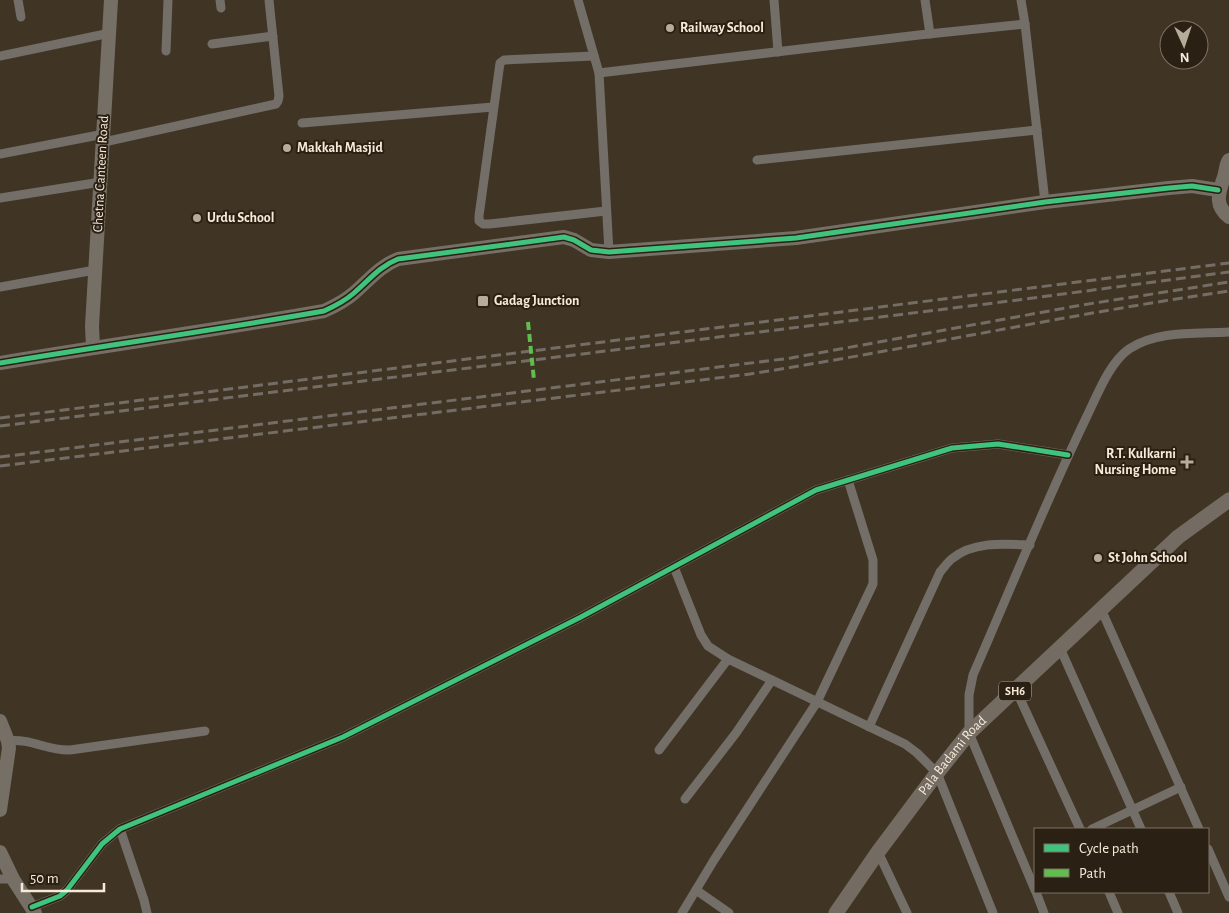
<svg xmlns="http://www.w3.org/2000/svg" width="1229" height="913" viewBox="0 0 1229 913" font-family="'Alegreya Sans',sans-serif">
<rect width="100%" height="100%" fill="#403524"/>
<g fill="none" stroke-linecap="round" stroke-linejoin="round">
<g stroke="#736e67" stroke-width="9">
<path d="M 18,0 L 21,17"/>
<path d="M 220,0 L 221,8"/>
<path d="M 578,0 L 599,73 L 609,252"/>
<path d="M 774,0 L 778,52"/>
<path d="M 925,0 L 930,34"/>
<path d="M 1021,0 L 1025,24"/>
<path d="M 212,44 L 273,36"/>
<path d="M 166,51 L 168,0"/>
<path d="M 0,56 L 110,33"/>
<path d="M 594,56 L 504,60 L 500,63 L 479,216 L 479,221 L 483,224 L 489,224 L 606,211"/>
<path d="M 599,73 L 919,35 L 1025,24 L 1045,202"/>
<path d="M 302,123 L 493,107"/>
<path d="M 104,142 L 276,104 L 278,101 L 279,96 L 269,0"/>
<path d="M 0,154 L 104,134"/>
<path d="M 757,160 L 1037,130"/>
<path d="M 0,198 L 101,182"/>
<path d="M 0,287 L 95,270"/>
<path d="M 674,567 L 701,635 L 708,646 L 728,659 L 905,744 L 917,753 L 937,773 L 993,913"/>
<path d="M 1101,609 L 1199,829"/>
<path d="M 1060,648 L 1141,829"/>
<path d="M 1016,690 L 1080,829"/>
<path d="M 869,727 L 940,572 C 944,568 948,561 953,558 C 974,541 1005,544 1030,545"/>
<path d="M 8,741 C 30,738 48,751 70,750 L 205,731"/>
<path d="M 659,750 L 728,659"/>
<path d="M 685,799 L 736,733 L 772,680"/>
<path d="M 120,829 L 144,900 L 147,913"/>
<path d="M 1092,829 L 1181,787"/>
<path d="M 1208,849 L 1229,897"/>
<path d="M 878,852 L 907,913"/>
<path d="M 0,879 L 13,879"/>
<path d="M 696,890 L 729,913"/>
<path d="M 1035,890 L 969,733 L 969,695 L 973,675 C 1011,588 1046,501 1087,416 C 1097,396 1109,363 1129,349 C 1157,330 1197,334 1229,332"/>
<path d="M 1036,892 L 1044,913"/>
<path d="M 1109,892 L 1118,913"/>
<path d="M 1169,892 L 1178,913"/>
<path d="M 32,907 L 60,896 L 67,890 L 102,844 L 120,829 L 343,737 L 581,617 L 816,490 L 952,448 L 998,444 L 1068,455"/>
<path d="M 682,913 L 714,860 L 817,702 L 873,584 L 873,560 L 848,480"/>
</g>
<g stroke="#766f65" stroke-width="14">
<path d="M 1229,160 C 1225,166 1226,173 1223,180 C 1218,195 1215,206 1229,217"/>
<path d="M 93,348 L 92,326 L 111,0"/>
<path d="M 0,363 C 108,345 216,330 324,311 C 335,306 345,301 354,293 C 369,280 380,266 398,259 L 564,237 L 574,240 L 591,250 L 609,252 L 796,238 L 1045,202 L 1169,188 L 1192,186 L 1218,190"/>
<path d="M 0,721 L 8,741 L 9,748 L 0,810"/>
<path d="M 0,852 L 13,879 L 35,913"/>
</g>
<path stroke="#746c62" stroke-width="15" id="s1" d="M 836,913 L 878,852 L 937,773 L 969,733 L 1178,537 L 1229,500"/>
<g stroke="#736d65" stroke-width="3" stroke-dasharray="10 5" stroke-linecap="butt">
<path d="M 0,418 L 1229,263"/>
<path d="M 0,426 L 1018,300 L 1229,272"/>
<path d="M 0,457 L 791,358 L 1082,305 L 1229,282"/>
<path d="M 0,466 L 750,374 C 910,349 1069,314 1229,291"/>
</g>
<path stroke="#5fbe4e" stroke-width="4" stroke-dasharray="8 4" stroke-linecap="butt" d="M 528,322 L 534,380"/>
<g stroke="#2a2013" stroke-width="8">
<g id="cycleway">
<path d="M 0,363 C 108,345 216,330 324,311 C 335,306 345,301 354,293 C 369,280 380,266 398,259 L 564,237 L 574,240 L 591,250 L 609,252 L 796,238 L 1045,202 L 1169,188 L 1192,186 L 1218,190"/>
<path d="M 32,907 L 60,896 L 67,890 L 102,844 L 120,829 L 343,737 L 581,617 L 816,490 L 952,448 L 998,444 L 1068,455"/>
</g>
</g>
<use href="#cycleway" stroke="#40c37c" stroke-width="5"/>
</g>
<g fill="#b7ab9a" stroke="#2a2013" stroke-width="2">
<circle cx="670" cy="28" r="5"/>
<circle cx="287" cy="148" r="5"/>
<circle cx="197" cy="218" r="5"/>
<rect x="477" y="295" width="12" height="12" rx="2.5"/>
<path d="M1184.5 454.5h5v5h5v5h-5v5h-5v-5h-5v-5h5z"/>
<circle cx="1098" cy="558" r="5"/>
</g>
<g text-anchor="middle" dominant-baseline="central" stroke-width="4" stroke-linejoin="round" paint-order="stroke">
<rect fill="#2a2013" stroke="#baad9e" stroke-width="1" x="999" y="681.5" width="32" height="19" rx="4"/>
<g font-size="12" font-weight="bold" fill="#f7ead9">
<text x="1015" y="691">SH6</text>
</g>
<g font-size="14" font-weight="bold" fill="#f7ead9" stroke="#2a2013" text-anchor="start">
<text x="680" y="28">Railway School</text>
<text x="297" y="148">Makkah Masjid</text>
<text x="207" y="218">Urdu School</text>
<text x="494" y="301">Gadag Junction</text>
<text x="1176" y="454" text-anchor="end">R.T. Kulkarni<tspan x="1176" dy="16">Nursing Home</tspan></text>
<text x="1108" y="558">St John School</text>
</g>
<g font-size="14" fill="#f7ead9" stroke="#2a2013">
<text transform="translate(101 174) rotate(-87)">Chetna Canteen Road</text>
<text stroke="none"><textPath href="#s1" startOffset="196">Pala Badami Road</textPath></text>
</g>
</g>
<rect x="1034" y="828" width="175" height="65" fill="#2a2013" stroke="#7c7162"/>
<rect x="1044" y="844" width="25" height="8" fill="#40c37c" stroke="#7c7162"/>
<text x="1079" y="853" font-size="15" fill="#f7ead9">Cycle path</text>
<rect x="1044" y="869" width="25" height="8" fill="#5fbe4e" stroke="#7c7162"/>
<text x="1079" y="878" font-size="15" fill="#f7ead9">Path</text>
<g transform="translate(1184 45) rotate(177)"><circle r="24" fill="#2a2013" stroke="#7c7162"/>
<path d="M0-4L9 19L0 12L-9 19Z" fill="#b7ab9a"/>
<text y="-8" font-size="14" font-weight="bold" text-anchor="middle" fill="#f7ead9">N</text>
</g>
<path d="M22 883v8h82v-8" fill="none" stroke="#f7ead9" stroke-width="2.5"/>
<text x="30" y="883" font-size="15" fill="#f7ead9" stroke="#2a2013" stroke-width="4" paint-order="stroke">50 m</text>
</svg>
